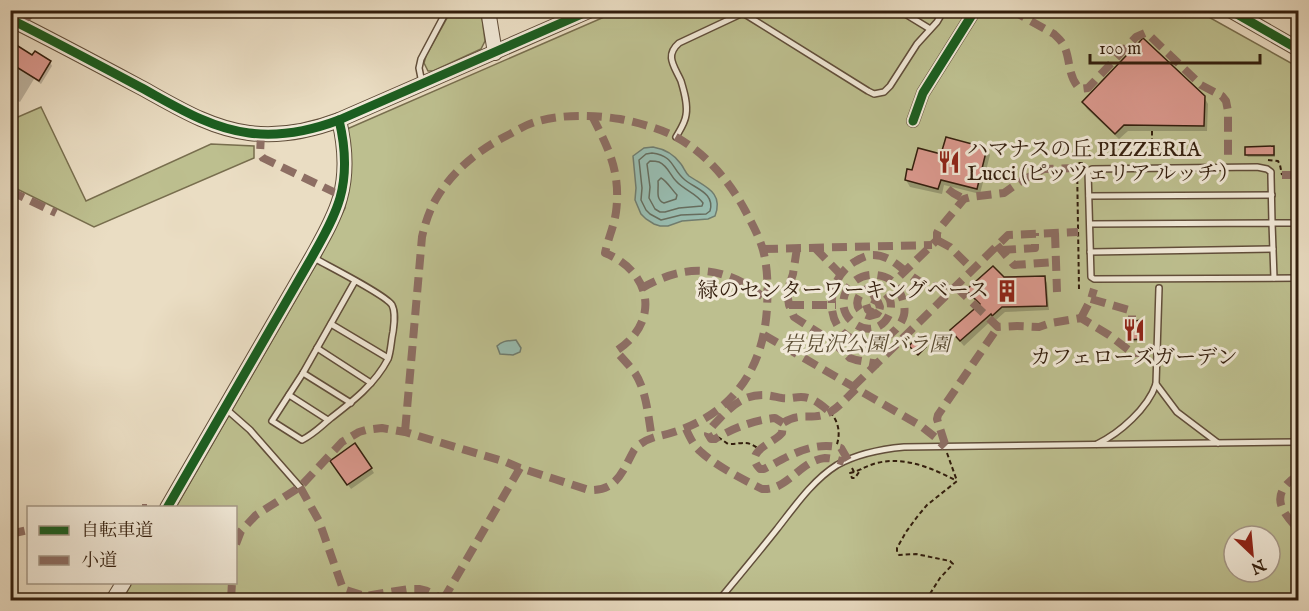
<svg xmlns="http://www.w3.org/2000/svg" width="1309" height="611" viewBox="0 0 1309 611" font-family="'IM FELL English','Noto Serif JP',serif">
<rect width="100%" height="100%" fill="#eaddc3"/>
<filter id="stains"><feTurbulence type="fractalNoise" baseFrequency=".00333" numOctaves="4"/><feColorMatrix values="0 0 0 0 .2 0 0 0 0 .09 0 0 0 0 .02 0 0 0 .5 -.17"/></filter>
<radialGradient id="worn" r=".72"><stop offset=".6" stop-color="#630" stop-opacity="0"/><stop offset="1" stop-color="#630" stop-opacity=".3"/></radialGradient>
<g fill="#bdbf8f" stroke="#786e4e" stroke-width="1.5" fill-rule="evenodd">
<path d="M 451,11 L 481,11 L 485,41 L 481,49 L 433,71 L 428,71 L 424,63 L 426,56 Z"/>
<path d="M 618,11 L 1198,11 L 1298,67 L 1298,600 L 122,600 L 132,583 L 236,582 L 236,508 L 176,507 L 321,256 L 345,208 L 351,169 L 347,129 ZM 1234,536 L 1270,536 L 1270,572 L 1234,572 Z"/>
<path d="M 41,107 L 86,201 L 211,144 L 254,146 L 254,158 L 94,227 L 11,186 L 11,120 Z"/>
</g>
<g fill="#98bcb0" stroke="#707d6f" stroke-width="1.5">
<path d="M 653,147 C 664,149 674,154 681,164 C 684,168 685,172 689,176 C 705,187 724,192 715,216 L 708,219 L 682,221 L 668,226 L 660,226 L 654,224 L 646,219 L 641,214 L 635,200 L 636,188 L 633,156 L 644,148 Z"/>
<path d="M 516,340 L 521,348 L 520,352 L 513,355 L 500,354 L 497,346 C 503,340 509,341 516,340 Z"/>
</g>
<g fill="#0003">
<path d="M 10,43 L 33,57 L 50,62 L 52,66 L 41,84 L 34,79 L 20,102 L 10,96 Z"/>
<path d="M 1204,97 L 1208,104 L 1207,131 L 1128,131 L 1119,139 L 1087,109 L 1083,102 Z"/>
<path d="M 1274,148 L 1275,150 L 1275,157 L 1248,157 L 1246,155 Z"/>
<path d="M 986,149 L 990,155 L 980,194 L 944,185 L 942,194 L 910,187 L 906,180 L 913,172 L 943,156 Z"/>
<path d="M 1044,277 L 1047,283 L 1049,310 L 1005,312 L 996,320 L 994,318 L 964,346 L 955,336 L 952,331 L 980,305 L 971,296 L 968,291 L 1004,278 Z"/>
<path d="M 1140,322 L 1141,325 L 1143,341 L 1131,342 L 1130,339 Z"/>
<path d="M 335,466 L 371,468 L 374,473 L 351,489 Z"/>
</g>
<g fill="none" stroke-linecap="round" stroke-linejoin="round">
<g stroke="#666d5e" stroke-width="1.5">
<path d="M 652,153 C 675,156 671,169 685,180 C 696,189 715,193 710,211 L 706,214 L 681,215 L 661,220 L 650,214 L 646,210 L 641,200 L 642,188 L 639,160 L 646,154 Z"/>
<path d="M 650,161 C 653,161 656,161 659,162 C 668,166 670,175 676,181 C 684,190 696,193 703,203 L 702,206 L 679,208 L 665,212 L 660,212 L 655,209 L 649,198 L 650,187 L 647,164 Z"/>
<path d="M 661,178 C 667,181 672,190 677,195 L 676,199 L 664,203 C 655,200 659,189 658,181 Z"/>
</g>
</g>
<g fill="#da988d" stroke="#331e0d" stroke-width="1.5">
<path d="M 1143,38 L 1205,96 L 1204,126 L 1124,125 L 1115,134 L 1082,102 Z"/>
<path d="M 10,41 L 32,55 L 35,51 L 51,61 L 39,81 L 10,63 Z"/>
<path d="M 946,137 L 987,148 L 977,189 L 941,180 L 938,189 L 905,180 L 907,169 L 912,170 L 918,148 L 941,154 Z"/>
<path d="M 1274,146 L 1274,155 L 1245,155 L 1245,147 Z"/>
<path d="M 993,266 L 1004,277 L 1045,276 L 1047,306 L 1002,307 L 992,316 L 991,314 L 960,341 L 950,330 L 980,304 L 966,290 Z"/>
<path d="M 1141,320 L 1142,339 L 1128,340 L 1127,322 Z"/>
<path d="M 916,338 L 926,347 L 918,355 L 909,346 Z"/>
<path d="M 355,443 L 372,468 L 347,485 L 330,461 Z"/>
</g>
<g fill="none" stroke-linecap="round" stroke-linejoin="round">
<g stroke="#614e3a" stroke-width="8">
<g id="service">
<path d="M 749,10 L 743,13 L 868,91 L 874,94 L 884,92 L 890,86 L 917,44 L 937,22 L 944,10"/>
<path d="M 899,10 L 930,29"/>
<path d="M 422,83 L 419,68 L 421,59 L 447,10"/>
<path d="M 676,137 C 680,130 685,123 686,115 C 688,104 684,91 681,81 C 675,67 664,56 679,43 L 743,13"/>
<path d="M 1089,196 L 1272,195"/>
<path d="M 1298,223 L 1272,223 L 1271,177 L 1271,172 L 1267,169 L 1257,167 L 1092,169 L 1088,171 L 1091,277 L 1094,279 L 1298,278"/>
<path d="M 1090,224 L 1272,223 L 1274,278"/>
<path d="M 1090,252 L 1273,249"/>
<path d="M 314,258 C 328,266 386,295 392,305 C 396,313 394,324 393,332 C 391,341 391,351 388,359 C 375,384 353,401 331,418 C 320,427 315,433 302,440 L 272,421 L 303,373 L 355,281"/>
<path d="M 331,324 L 388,358"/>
<path d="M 317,348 L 371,383"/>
<path d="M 303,373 L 351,403"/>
<path d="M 1156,384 L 1177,412 L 1218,443"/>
<path d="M 289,395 L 328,420"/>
<path d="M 225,408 L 250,430 L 300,487"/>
<path d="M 1097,444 C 1120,433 1148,408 1156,384 L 1159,288"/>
<path d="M 719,600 C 738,577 758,553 777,529 C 795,506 813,480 837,465 C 857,454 882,449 904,447 L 1298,442"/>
</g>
</g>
<g stroke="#614e3a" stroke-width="14">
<path id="minor" d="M 913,121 L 923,93 L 975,10"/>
</g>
<g stroke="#614e3a" stroke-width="16">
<g id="tertiary">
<path d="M 488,10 L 495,53"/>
<path d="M 1230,10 L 1298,49"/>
<path d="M 10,19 C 54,41 97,64 140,87 C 175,106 209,128 249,133 C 281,137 310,131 339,120 L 591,10"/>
<path d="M 167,508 L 312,257 C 322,239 334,219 340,198 C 347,173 345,145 339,120"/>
<path d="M 113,600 L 124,582"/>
</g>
</g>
<g stroke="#331e0d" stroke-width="2" stroke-dasharray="4.5 3" stroke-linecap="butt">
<path d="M 1152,131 L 1152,160"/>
<path d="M 1268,160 L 1278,161 L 1280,165 L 1282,175"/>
<path d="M 1079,289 L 1077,163 L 1086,163"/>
<path d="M 830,412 C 839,422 841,434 836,447"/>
<path d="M 718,437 L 728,444 C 744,444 746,439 760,450"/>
<path d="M 852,468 L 854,472 C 862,469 869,465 877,463 C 904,456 932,468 955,480"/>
<path d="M 854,472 L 850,473 L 852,478 L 855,478 L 861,469"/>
<path d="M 926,600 L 940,578 L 953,564 L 950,561 L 916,554 L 899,555 L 897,552 L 897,548 L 906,532 L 917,517 L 927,505 L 957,481 L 947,453"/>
</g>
<use href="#service" stroke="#f1e9d8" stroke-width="5"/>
<use href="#minor" stroke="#f1e9d8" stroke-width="10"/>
<use href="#tertiary" stroke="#f1e9d8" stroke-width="14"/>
<g stroke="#8d6e63" stroke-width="8" stroke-dasharray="15 8" stroke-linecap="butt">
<path d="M 1011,10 L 1054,34 C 1058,38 1062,41 1064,46 C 1071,60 1067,76 1080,89 L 1088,88 L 1136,37 L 1145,33 L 1149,35 L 1201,85 L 1222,96 L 1226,101 L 1228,111 L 1228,160"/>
<path d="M 21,24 L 34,10"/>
<path d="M 592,116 C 609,149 621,173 616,212 C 614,226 608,239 605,253 C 652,272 661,322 616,351 C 622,358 629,365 635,373 C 647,392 648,417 652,438"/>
<path d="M 261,134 L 260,154 L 263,158 L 340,195"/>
<path d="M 1282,175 L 1298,175"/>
<path d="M 948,189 L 953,193 L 964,199"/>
<path d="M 10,191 L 56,213"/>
<path d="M 1055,233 L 1057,292"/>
<path d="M 937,240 L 950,247 L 972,269"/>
<path d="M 997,245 L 1014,265 L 1056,262"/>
<path d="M 797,248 L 793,274 L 787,292 L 789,305 L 794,317 L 833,342 L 850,358 L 856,360 L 879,364"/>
<path d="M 815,248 L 845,279"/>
<path d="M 763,249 L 932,245"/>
<path d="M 1001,250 L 1035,248 L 1035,233"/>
<path d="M 900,276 L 937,240 L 937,233 L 939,229 L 964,199 L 971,197 L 1004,193 L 1021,181 L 1044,169 L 1077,168"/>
<path d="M 642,288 C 679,267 711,264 749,286 C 755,290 761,296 768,300"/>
<path d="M 1091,299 L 1129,310 L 1132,314 L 1132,319"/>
<path d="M 789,305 L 836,305"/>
<path d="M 879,311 L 877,314 L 870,316 C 847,311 859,282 878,289 C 907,300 882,343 855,324 C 828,305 852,265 885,277 C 891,279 895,283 898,289 C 902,296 906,306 904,315 C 900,331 882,343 866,342 C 822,339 822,279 856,261 C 861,258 867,255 873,255 C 896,255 907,279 928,285 C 938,288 946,284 955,286 L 998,327 L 1017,326 L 1039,327 L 1051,323 L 1081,318 L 1109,335 L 1130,351 L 1134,353 L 1156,353"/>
<path d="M 872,317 L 872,312 L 868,310 L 866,304 L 868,301 L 872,299 L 878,302 L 880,307 L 879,311 L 882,315"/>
<path d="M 1081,318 L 1091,299 L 1094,289"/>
<path d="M 764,335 L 921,426 L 935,437 L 945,447"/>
<path d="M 853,387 L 1008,235 L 1078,232"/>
<path d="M 783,423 L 775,418 C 755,420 733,428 715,439 L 711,439 L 708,434 C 710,427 717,422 722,416 C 734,404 745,395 763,395 C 769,395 776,397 782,398 C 789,399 794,397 801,397 C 813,397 821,405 830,412"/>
<path d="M 686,429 C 690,438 694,446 701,452 C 716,466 744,480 762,489 C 788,491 799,461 825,458 C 831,458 839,460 844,462"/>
<path d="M 945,444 L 937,419 L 938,415 L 998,327"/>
<path d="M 848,460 L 841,448 C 813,440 787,457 764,469 L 760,469 C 744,453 768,445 779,436 L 782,433 L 783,423 C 799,412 810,420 826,414 C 837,410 847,397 856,389"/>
<path d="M 1298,475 C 1270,494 1279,509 1298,529"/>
<path d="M 300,487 L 319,521 L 343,589 L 365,596 L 409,589 L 419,589 L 427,591 L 443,599"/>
<path d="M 142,508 L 147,508"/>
<path d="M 10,534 L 28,530"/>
<path d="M 236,544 L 241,531 L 256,515 L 300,487 L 342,442 L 359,432 L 366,430 L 382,428 L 405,432 L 506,462 L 520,468 L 589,490 C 616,491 622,473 633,452 C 636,445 648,439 655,437 C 723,423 763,378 767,308 C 768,288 768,269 763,250 C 759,236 752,224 746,212 C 730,182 707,154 676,137 C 662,129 636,122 620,119 C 595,115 564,114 539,121 C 529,123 519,129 510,134 C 481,148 453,170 436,199 C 429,211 425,224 422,237 L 405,432"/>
<path d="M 231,600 L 232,582"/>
<path d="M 443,600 L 520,468"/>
</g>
<g stroke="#f1e9d8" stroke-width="13">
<g id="cycleway">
<path d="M 1230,10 L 1298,49"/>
<path d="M 10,19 C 54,41 97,64 140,87 C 175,106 209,128 249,133 C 281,137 310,131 339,120 L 591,10"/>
<path d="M 913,121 L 923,93 L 975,10"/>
<path d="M 167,508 L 312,257 C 322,239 334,219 340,198 C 347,173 345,145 339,120"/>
</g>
</g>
<use href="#cycleway" stroke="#1b5e20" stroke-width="9"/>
</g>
<defs>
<g id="restaurant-bare" transform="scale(1.8)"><path d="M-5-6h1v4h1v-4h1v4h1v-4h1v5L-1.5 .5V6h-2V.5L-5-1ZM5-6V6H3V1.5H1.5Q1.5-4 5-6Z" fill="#8f2418" stroke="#f1e9d8" stroke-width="2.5" paint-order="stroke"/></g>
<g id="building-bare" transform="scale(1.8)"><path d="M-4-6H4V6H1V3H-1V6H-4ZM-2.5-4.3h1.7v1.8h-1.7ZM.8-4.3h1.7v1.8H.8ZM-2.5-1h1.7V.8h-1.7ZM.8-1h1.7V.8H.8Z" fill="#8f2418" stroke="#f1e9d8" stroke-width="2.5" paint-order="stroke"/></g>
</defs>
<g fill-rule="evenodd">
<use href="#restaurant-bare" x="949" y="162"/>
<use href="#building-bare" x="1007" y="291"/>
<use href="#restaurant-bare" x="1134" y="330"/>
</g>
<g text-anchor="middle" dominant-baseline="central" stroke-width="6" stroke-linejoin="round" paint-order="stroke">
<g font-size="21" fill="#331e0d" stroke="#f1e9d8" text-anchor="start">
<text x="967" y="150">ハマナスの丘 PIZZERIA<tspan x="967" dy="24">Lucci (ピッツェリア ルッチ）</tspan></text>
<text x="989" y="291" text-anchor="end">緑のセンターワーキングベース</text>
<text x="1134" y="358" text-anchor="middle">カフェローズガーデン</text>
</g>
<g font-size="21" font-style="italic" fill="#5c4e34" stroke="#f1e9d8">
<text x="866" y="345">岩見沢公園バラ園</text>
</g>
</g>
<rect width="1309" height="611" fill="none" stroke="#eaddc3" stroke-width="36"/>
<rect x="12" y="12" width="1285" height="587" fill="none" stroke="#331e0d" stroke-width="3"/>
<rect x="18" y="18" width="1273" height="575" fill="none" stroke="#331e0d" stroke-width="1.5"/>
<rect x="27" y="506" width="210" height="78" fill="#f1e9d8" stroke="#a59887" stroke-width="1.5"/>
<rect x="39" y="526" width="30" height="9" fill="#1b5e20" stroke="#a59887" stroke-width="1.5"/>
<text x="81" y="536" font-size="18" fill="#331e0d">自転車道</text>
<rect x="39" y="556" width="30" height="9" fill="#8d6e63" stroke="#a59887" stroke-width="1.5"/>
<text x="81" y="566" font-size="18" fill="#331e0d">小道</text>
<g transform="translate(1252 554) rotate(154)"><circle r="28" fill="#f1e9d8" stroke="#a59887" stroke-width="1.5"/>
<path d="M0-4.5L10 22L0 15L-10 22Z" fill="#8f2418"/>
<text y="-9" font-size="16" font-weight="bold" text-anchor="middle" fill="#331e0d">N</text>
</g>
<path d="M1090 54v9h170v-9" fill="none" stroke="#331e0d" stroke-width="3"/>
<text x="1099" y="54" font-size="18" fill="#331e0d" stroke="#f1e9d8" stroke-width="4.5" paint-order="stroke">100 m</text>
<rect width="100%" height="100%" filter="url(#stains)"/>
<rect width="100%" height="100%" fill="url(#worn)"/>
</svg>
